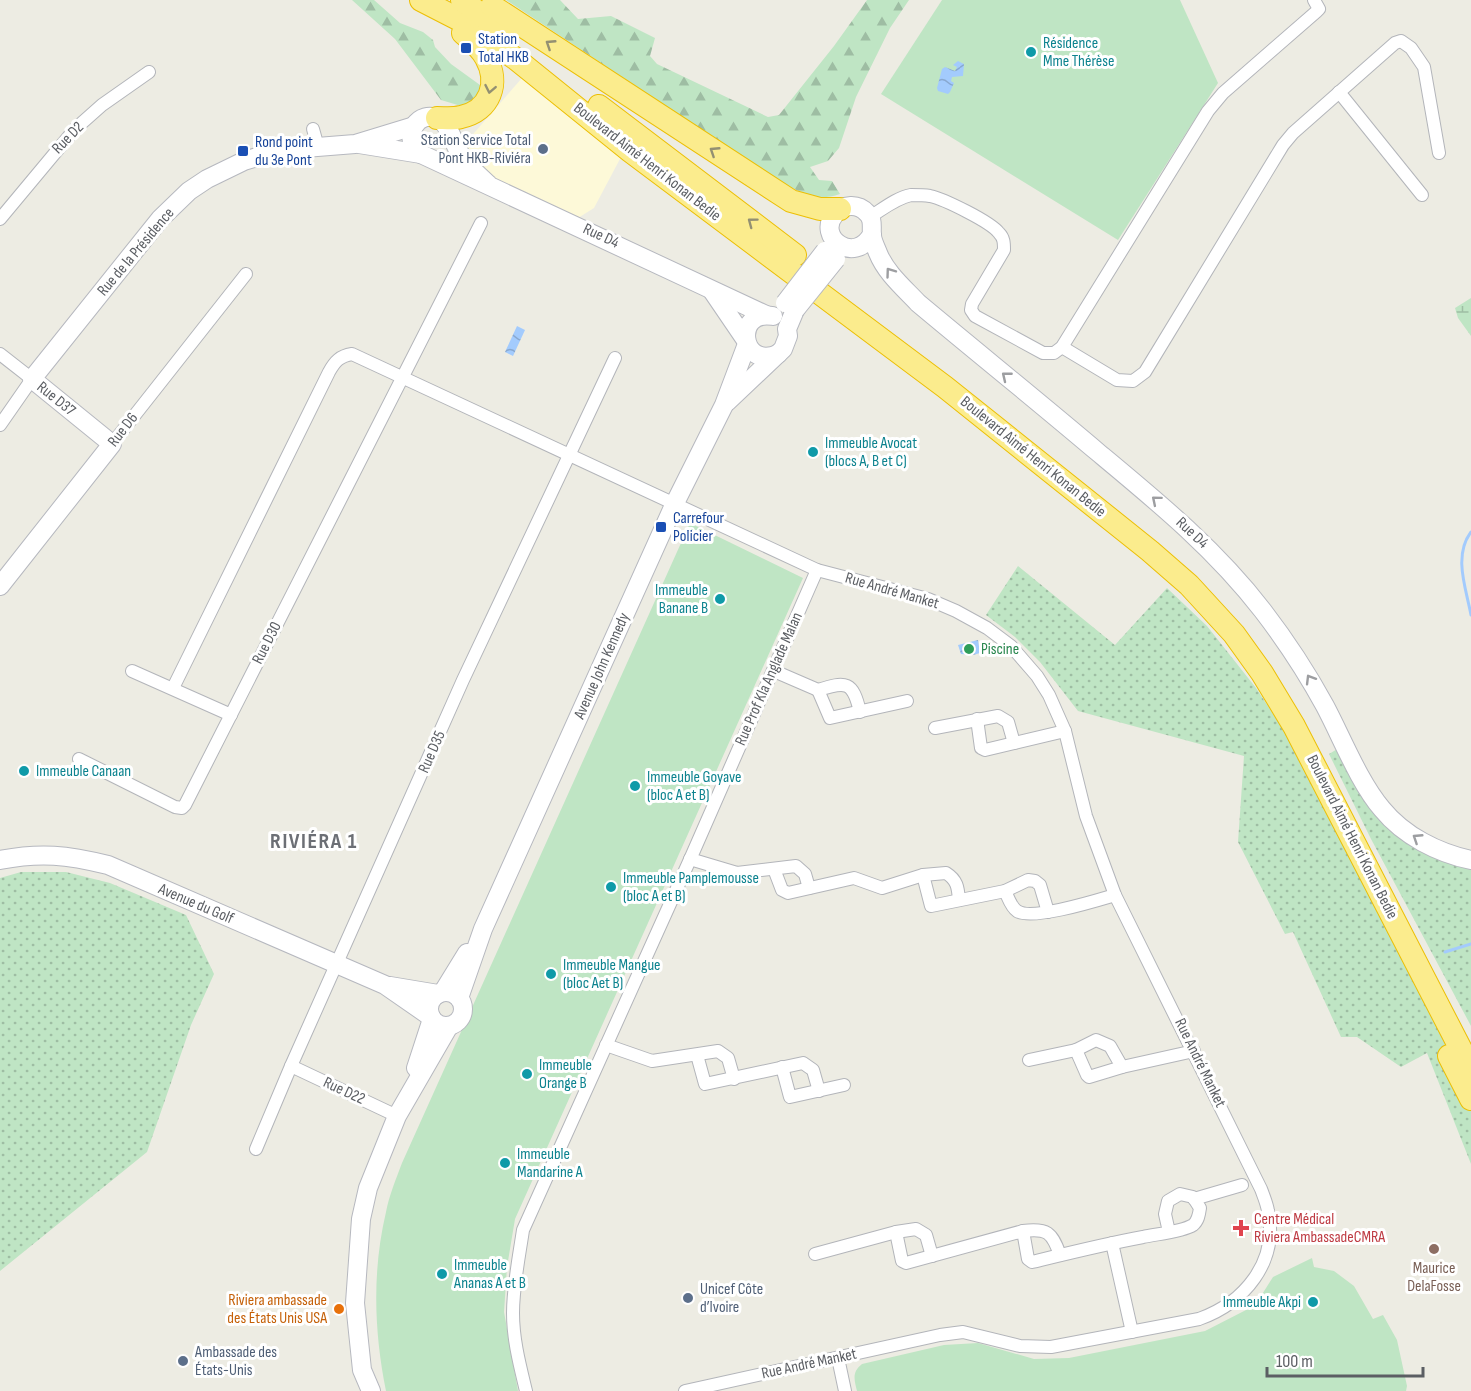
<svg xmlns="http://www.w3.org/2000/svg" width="1471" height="1391" viewBox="0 0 1471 1391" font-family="'Sofia Sans Condensed',sans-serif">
<defs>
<pattern id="grass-dots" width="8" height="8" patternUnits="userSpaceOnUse" patternTransform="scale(1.5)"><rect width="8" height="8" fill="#bfe5c4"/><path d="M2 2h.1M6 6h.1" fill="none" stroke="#9ebda3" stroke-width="1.8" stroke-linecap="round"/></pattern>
<pattern id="forest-firs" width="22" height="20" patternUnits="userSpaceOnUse" patternTransform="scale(1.5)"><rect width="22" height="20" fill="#bfe5c4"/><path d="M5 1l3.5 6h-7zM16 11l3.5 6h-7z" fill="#9ebda3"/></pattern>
<pattern id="wetland-marsh" width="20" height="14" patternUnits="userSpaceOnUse" patternTransform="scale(1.5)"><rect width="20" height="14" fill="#bfe5c4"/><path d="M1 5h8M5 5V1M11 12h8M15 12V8" fill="none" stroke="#9ebda3"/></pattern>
<pattern id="water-waves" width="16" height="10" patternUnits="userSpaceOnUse" patternTransform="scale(1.5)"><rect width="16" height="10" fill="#a3cbfd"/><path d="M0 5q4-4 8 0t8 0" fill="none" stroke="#88a8d0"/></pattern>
</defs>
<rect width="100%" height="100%" fill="#edece3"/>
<path fill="#fdf9d8" d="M 522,78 L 621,157 L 594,208 L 578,218 L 499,185 L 461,148 Z"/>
<g fill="url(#grass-dots)">
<path d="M 1018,566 L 1115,645 L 1167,588 L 1207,626 L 1256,688 L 1283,729 L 1471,1093 L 1471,1164 L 1427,1053 L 1401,1067 L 1357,1037 L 1341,1037 L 1293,932 L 1285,934 L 1238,842 L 1244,756 L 1078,711 L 1040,662 L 1015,637 L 986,615 Z"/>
<path d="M 1339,748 L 1373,806 L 1471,868 L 1471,1026 L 1371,839 L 1329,754 Z"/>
<path d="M 21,872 L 66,872 L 110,883 L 186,915 L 214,974 L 191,1025 L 147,1152 L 0,1271 L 0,878 Z"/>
</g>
<g fill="url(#forest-firs)">
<path d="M 352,0 L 374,0 L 400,23 L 423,32 L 433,40 L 435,47 L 451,64 L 480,85 L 483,92 L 479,101 L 461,106 L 441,100 L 395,39 Z"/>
<path d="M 506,0 L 560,0 L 578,19 L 611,16 L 655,38 L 650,56 L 657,64 L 768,117 L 779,115 L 834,46 L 867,0 L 909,0 L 890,28 L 856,97 L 839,148 L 828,161 L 810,167 L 819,180 L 832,181 L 840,194 C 813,203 799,191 776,179 Z"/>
</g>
<path fill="url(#wetland-marsh)" d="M 1471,298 L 1471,336 L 1458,318 L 1455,308 Z"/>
<g fill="#bfe5c4">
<path d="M 942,0 L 1180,0 L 1218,83 L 1118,240 L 881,94 Z"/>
<path d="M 690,523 L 803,578 L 515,1219 L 507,1267 L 504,1312 L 518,1391 L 386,1391 C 374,1332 372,1271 386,1212 C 389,1196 396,1179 402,1163 Z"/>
<path d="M 1312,1258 L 1314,1267 L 1334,1271 L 1354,1286 L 1373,1319 L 1383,1315 L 1397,1340 L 1407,1386 L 1406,1391 L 857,1391 C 854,1379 852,1372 862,1364 L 944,1345 L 978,1343 L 1034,1359 L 1069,1358 L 1205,1331 L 1246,1310 L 1261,1296 L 1273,1277 Z"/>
</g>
<g fill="url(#water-waves)">
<path d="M 958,61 L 964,64 L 963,76 L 952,77 L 951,81 L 954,83 L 950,92 L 948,94 L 938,91 L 937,88 L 942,69 L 945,67 L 955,71 L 957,67 L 953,65 Z"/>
<path d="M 517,326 L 525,330 L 513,356 L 505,352 Z"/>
<path d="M 978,640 L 980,653 L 973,655 L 961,654 L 958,645 Z"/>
</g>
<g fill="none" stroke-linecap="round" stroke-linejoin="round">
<g stroke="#a3cbfd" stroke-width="3">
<path d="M 1471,532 C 1453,556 1466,588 1471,615"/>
<path d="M 1445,952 L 1471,944"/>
</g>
<g stroke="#b3b5ba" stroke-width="14">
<g id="street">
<path d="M 1339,92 L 1422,195"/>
<path d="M 313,129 L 318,147"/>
<path d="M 870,217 C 883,209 896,198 911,195 C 917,195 924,195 930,196 C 944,199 991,222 999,233 C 1004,238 1004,243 1004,250 L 972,304 L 971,310 L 975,316 L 1043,353 L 1054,353 L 1062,347 L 1208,111 L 1223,93 L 1316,12 L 1319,9 L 1314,0"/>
<path d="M 0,219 L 75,129 L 102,105 L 149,72"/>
<path d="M 1062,347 L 1117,380 L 1133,381 L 1145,372 L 1283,145 L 1293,133 L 1395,43 L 1401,41 L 1411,48 L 1424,67 L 1439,153"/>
<path d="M 0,354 L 32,379 L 0,425"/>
<path d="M 112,444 L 246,274"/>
<path d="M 132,671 L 231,715"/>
<path d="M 774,671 L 818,690 C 846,681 853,681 860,712"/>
<path d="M 173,688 L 329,372 C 335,361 340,356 352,354 L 817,570 L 928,599 L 956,611 L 987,628 L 1011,646 L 1037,676 L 1049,695 L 1065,731 L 1086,816 L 1115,895 L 1261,1189 C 1264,1197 1267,1204 1268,1211 C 1279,1262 1244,1303 1199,1319 L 1051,1347 L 1020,1346 L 963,1332 L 940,1335 L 685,1391"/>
<path d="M 818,690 L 830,718 L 907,701"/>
<path d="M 977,719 L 981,748 L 985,750 L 1065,731"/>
<path d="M 935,728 L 998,716 L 1008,722 L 1014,743"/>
<path d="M 79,759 L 175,807 L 182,808 L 185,805 L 481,223"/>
<path d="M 690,859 L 737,873 L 796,866 L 805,874 L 809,888"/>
<path d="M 774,869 L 782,890 L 788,893 L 854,878 L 882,888 L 923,875 L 946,873 C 957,880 958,887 959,900"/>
<path d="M 923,875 L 931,906 L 1005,891 L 1028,880 L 1035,881 L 1040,885 L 1048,912"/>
<path d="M 1005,891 C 1008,897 1011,907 1017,911 C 1031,921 1098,900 1115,895"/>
<path d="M 606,1045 L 652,1061 L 718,1051 L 728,1058 L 734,1079"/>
<path d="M 1076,1050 L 1087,1075 L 1089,1077 L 1122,1067 L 1194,1051"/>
<path d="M 697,1055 L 705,1084 L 803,1063 L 813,1070 L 819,1091"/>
<path d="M 1029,1060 L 1076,1050 L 1096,1040 L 1110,1046 L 1122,1067"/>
<path d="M 291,1066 L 397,1116"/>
<path d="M 782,1067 L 790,1097 L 844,1085"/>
<path d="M 256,1149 L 291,1066 L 463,680 L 615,358"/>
<path d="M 1194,1199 L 1242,1185"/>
<path d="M 1023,1231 L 1028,1259 L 1032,1262 C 1069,1253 1105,1244 1143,1237 C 1156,1234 1182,1232 1193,1225 C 1198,1221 1199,1215 1200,1208 L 1193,1197 L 1180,1194 L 1168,1201 L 1165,1214 L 1169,1232"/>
<path d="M 896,1232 L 902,1261 L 906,1263 L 1023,1231 C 1047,1228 1052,1232 1060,1255"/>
<path d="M 1112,1243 L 1132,1332"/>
<path d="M 815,1254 L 896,1232 L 916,1229 L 926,1235 L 932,1256"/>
<path d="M 838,1358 L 845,1391"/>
<path d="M 526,1391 C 520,1366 513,1340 513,1313 C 513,1286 519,1257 523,1230 L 692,855 L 817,570"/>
</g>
</g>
<g stroke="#b6b8bf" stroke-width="20">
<g id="secondary">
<path d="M 359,144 L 421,154"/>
<path d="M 488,184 C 477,174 467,165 459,152 C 453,142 450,126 440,120 C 419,107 399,137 421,154 L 766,315"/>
<path d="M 872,234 C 855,266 815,237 835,214 C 843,204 858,203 867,213 C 874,220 871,227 872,235 C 872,240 876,248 878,253 C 886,273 904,288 918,303 C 979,354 1040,403 1100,454 C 1159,503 1216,550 1263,611 C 1286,641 1307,673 1325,706 C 1342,738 1359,782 1382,809 C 1404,836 1438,853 1471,860"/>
<path d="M 713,292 L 745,339"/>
<path d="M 773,316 C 733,309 740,370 778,354"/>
<path d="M 727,402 L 783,349 L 788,336 L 787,329 L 795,310"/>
<path d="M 0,586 L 112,444 L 32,379 L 160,219 L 189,191 L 207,179 L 244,161 L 270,153 L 292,149 L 355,144 L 414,126"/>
<path d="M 0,860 C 41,852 67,855 108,865 L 385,985 L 431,1017"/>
<path d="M 390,986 L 438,994"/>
<circle cx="446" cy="1009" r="17"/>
<path d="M 443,992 L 467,953"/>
<path d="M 459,998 L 483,929 L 675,503 L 724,405 L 747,344"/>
<path d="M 416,1068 L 432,1019"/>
<path d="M 371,1391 L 362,1370 L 355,1303 L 361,1219 L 368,1188 L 397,1116 L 449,1026"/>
</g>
</g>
<g stroke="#ecbf05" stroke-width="24">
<g id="highway">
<path d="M 421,0 L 460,20 L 516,59 L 630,151 L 945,387 L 1150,551 L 1189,585 L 1234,634 L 1262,673 L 1294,726 L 1471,1069"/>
<path d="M 462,0 L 504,32"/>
<path d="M 492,6 L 791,201 L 820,209 L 840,209"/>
<path d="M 599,106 L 795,255"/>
<path d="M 437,118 C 445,118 453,119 461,117 C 490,111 500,83 486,58 C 481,48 471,40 463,33"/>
<path d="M 1449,1056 L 1471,1099"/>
</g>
</g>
<use href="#street" stroke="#fff" stroke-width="12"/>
<use href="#secondary" stroke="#fff" stroke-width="18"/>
<use href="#highway" stroke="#fbec8d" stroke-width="22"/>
<g stroke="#b6b8bf" stroke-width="20" stroke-linecap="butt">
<g id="secondary-bridge">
<path d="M 785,303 L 825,251"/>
<path d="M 795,310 L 836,259"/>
</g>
</g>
<use href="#secondary-bridge" stroke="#fff" stroke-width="18"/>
</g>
<defs><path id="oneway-chevron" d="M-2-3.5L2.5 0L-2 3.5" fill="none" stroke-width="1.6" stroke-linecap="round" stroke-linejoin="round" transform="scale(1.5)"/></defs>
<g stroke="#939072">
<use href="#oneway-chevron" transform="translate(550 44) rotate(-147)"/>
<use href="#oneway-chevron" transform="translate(490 89) rotate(101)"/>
<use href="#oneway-chevron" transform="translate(714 151) rotate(-147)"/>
<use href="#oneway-chevron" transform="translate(752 222) rotate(-143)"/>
</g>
<g stroke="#9d9ea1">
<use href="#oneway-chevron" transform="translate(890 272) rotate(-126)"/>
<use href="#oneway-chevron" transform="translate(1006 376) rotate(-141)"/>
<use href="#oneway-chevron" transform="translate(1156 500) rotate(-140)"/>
<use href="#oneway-chevron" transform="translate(1310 679) rotate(-121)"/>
<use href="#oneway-chevron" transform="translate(1417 838) rotate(-147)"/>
</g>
<g fill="#1a4fb4" stroke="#fff" stroke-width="2">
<rect x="460" y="42" width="12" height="12" rx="3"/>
<rect x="237" y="145" width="12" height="12" rx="3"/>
<rect x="655" y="521" width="12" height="12" rx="3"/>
</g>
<g fill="#0f9aa8" stroke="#fff" stroke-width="2">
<circle cx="1031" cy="52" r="6"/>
<circle cx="813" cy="452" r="6"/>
<circle cx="720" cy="599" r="6"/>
<circle cx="24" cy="771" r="6"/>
<circle cx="635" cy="786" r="6"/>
<circle cx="611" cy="887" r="6"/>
<circle cx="551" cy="974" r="6"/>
<circle cx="527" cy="1074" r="6"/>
<circle cx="505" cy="1163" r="6"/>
<circle cx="442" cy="1274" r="6"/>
<circle cx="1313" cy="1302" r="6"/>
</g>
<g fill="#5c6f8a" stroke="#fff" stroke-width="2">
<circle cx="543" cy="149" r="6"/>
<circle cx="688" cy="1298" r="6"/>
<circle cx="183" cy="1361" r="6"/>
</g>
<circle fill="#2e9e5b" stroke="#fff" stroke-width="2" cx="969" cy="649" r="6"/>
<path fill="#e0444e" stroke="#fff" stroke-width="2" d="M1238 1219h6v6h6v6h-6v6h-6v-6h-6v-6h6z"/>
<circle fill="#8d6e63" stroke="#fff" stroke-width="2" cx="1434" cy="1249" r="6"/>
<circle fill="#e8710a" stroke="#fff" stroke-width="2" cx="339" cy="1309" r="6"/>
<g text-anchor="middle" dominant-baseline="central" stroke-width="6" stroke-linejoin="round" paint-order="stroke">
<g font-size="16" fill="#164399" stroke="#fff" text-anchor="start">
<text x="478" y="39">Station<tspan x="478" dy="18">Total HKB</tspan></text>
<text x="255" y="142">Rond point<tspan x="255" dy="18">du 3e Pont</tspan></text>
<text x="673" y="518">Carrefour<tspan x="673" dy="18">Policier</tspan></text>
</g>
<g font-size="16" fill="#0d838f" stroke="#fff" text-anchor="start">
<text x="1043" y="43">Résidence<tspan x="1043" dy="18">Mme Thérèse</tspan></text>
<text x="825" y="443">Immeuble Avocat<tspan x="825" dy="18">(blocs A, B et C)</tspan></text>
<text x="708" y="590" text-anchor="end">Immeuble<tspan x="708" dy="18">Banane B</tspan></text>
<text x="36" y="771">Immeuble Canaan</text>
<text x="647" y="777">Immeuble Goyave<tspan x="647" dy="18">(bloc A et B)</tspan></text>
<text x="623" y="878">Immeuble Pamplemousse<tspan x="623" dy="18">(bloc A et B)</tspan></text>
<text x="563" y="965">Immeuble Mangue<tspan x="563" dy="18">(bloc Aet B)</tspan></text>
<text x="539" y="1065">Immeuble<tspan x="539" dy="18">Orange B</tspan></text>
<text x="517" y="1154">Immeuble<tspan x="517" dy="18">Mandarine A</tspan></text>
<text x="454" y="1265">Immeuble<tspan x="454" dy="18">Ananas A et B</tspan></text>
<text x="1301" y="1302" text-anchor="end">Immeuble Akpi</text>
</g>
<g font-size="16" fill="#5b5e63" stroke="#fff">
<text transform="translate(68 138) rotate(-46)">Rue D2</text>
<text transform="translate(647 162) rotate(38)">Boulevard Aimé Henri Konan Bedie</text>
<text transform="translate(601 236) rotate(25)">Rue D4</text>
<text transform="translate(136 252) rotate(-50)">Rue de la Présidence</text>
<text transform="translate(56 399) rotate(39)">Rue D37</text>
<text transform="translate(123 430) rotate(-52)">Rue D6</text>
<text transform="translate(1033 457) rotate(39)">Boulevard Aimé Henri Konan Bedie</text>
<text transform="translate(1192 533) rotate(43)">Rue D4</text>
<text transform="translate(892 591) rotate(16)">Rue André Manket</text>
<text transform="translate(267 643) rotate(-63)">Rue D30</text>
<text transform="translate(602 666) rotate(-66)">Avenue John Kennedy</text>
<text transform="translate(769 679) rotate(-66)">Rue Prof Kla Anglade Malan</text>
<text transform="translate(432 752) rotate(-66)">Rue D35</text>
<text transform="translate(1352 837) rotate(63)">Boulevard Aimé Henri Konan Bedie</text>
<text transform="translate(196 904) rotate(23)">Avenue du Golf</text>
<text transform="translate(1200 1063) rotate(64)">Rue André Manket</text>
<text transform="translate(344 1091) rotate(25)">Rue D22</text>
<text transform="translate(809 1364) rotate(-12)">Rue André Manket</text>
</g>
<g font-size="16" fill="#4e5e75" stroke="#fff" text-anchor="start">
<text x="531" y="140" text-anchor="end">Station Service Total<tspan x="531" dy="18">Pont HKB-Riviéra</tspan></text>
<text x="700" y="1289">Unicef Côte<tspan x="700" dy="18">d’Ivoire</tspan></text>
<text x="195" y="1352">Ambassade des<tspan x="195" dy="18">États-Unis</tspan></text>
</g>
<g font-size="16" fill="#27864d" stroke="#fff" text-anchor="start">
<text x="981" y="649">Piscine</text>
</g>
<g font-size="16" fill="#be3a42" stroke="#fff" text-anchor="start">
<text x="1254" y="1219">Centre Médical<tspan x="1254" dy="18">Riviera AmbassadeCMRA</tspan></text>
</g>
<g font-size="16" fill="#785e54" stroke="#fff">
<text x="1434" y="1268">Maurice<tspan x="1434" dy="18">DelaFosse</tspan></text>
</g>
<g font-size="16" fill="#c56008" stroke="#fff" text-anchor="end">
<text x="327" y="1300">Riviera ambassade<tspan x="327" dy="18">des États Unis USA</tspan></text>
</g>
<g font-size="22" font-weight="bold" letter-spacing="1.5" fill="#6c6f75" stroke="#fff">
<text x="314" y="841">RIVIÉRA 1</text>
</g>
</g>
<path d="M1267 1367v9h156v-9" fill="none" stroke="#5b5e63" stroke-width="3"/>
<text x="1276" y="1367" font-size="18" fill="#5b5e63" stroke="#ffffff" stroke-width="4.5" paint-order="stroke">100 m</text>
</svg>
